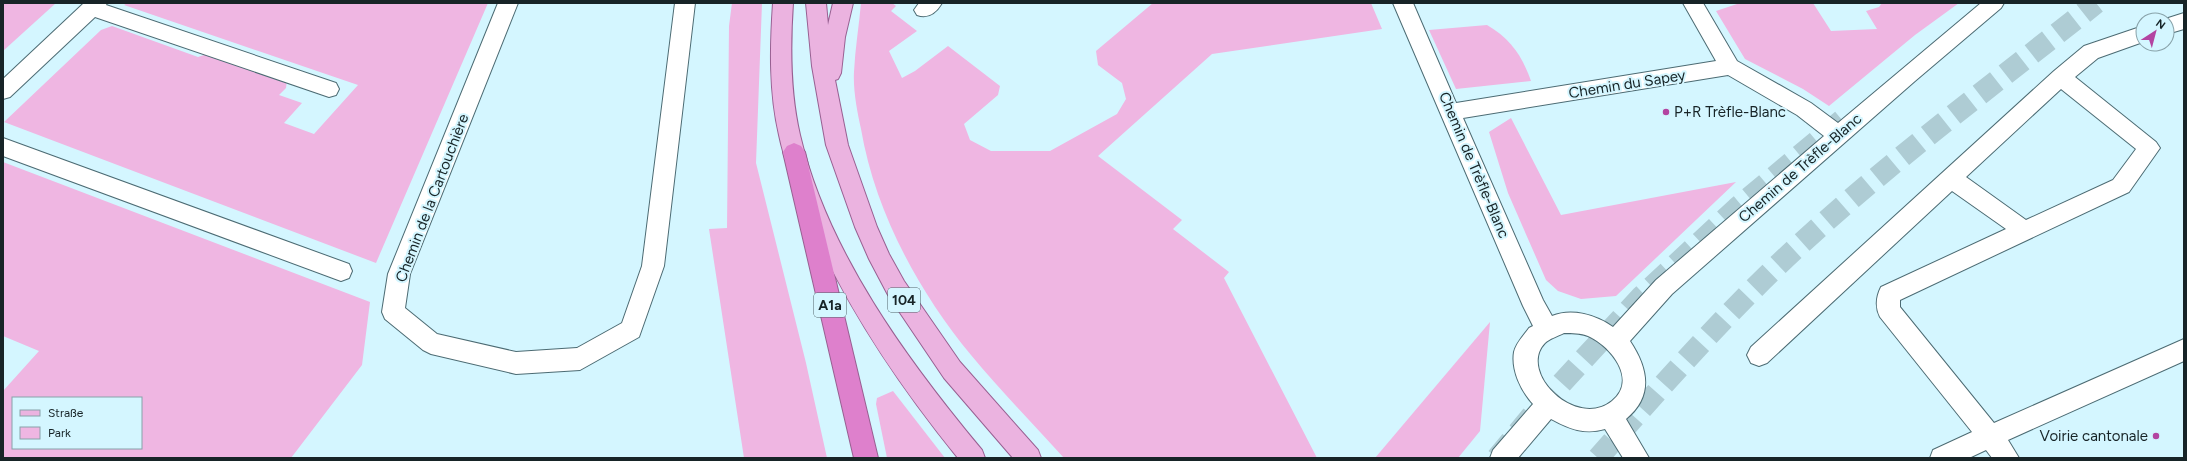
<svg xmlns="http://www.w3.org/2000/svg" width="2187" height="461" viewBox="0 0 2187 461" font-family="Figtree,sans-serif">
<rect width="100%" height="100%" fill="#d4f6ff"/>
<g fill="#efb6e2" fill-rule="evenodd">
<path d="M 3,3 L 56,3 L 3,51 Z"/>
<path d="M 127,3 L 488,3 L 376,263 L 4,122 L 101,30 L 112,26 L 198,57 L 207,54 L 287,79 L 286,88 L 279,95 L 302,103 L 284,123 L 314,134 L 358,85 L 124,5 Z"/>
<path d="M 732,3 L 762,3 L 756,163 L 806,363 L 827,458 L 744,458 L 709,229 L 727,228 L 729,26 Z"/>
<path d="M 861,3 L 892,3 L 896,6 L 891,11 L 917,31 L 889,51 L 902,78 L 915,71 L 948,46 L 1000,86 L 998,95 L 964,124 L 970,140 L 991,151 L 1050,151 L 1117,114 L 1126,99 L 1122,83 L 1098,65 L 1096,51 L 1153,3 L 1371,3 L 1382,29 L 1212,54 L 1098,156 L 1182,220 L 1173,229 L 1229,272 L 1224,278 L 1317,458 L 1064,458 C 1033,424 1000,390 971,355 C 918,291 875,211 861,129 C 857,111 853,90 854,72 C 855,49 859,26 861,3 Z"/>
<path d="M 1740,3 L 1813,3 L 1831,31 L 1877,29 L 1866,11 L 1879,7 L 1882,3 L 1959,3 L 1915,35 L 1829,106 L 1803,89 L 1745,59 L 1716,11 Z"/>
<path d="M 1487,25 C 1511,39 1522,56 1531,81 L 1456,89 L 1429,30 Z"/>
<path d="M 1511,118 L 1561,215 L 1736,182 L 1616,296 L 1581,299 L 1558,291 L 1546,280 L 1508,193 L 1489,132 Z"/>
<path d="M 3,162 L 370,302 L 362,365 L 291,458 L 3,458 L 3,391 L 39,351 L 3,336 ZM 13,398 L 141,398 L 141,448 L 13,448 Z"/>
<path d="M 1490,322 L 1480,431 L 1458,458 L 1375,458 Z"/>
<path d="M 893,391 L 945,458 L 887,458 L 876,404 L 877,398 Z"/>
</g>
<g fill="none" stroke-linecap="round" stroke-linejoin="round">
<g stroke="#aeccd4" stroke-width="22" stroke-dasharray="22 11" stroke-linecap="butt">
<path d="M 1497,458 L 1535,412 L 1642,296 L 1737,208 L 1846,117"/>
<path d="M 1598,458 C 1661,387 1724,315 1794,250 C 1889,162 1994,84 2096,3"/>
</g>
<g stroke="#4c6b73" stroke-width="2">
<g id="minor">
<path d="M 84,3 L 107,3 L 106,5 L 336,83 L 339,89 L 336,95 L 329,97 L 95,17 L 10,97 L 3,99 L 3,79 Z"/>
<path d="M 498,3 L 518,3 L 410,274 L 405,308 L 437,334 L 516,352 L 577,348 L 622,323 L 642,266 L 675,3 L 695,3 L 664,266 L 639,337 L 580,370 L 516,374 L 431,354 L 423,350 L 385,319 L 382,312 L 388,274 Z"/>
<path d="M 919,3 L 942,3 C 936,13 928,19 917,15 L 914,10 Z"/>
<path d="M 1393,3 L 1413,3 L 1456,103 L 1716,61 L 1683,3 L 1703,3 L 1737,61 L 1811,103 L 1838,123 L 1981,3 L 2004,3 L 2001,8 L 1915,81 L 1672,294 L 1630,341 C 1648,368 1654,396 1626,419 L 1649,458 L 1623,458 L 1605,429 C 1585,435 1569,429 1551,419 L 1518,458 L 1490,458 L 1493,450 L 1533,404 C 1521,391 1511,370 1514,352 C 1516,343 1524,335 1529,328 L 1533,326 L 1523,306 ZM 1728,75 L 1797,115 L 1824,136 L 1656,280 L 1613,327 C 1596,315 1572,308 1552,316 L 1543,300 L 1463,118 ZM 1564,333 C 1572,333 1581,333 1588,336 C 1611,346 1638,380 1612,401 C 1576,430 1517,372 1545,343 C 1549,339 1558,336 1564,333 Z"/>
<path d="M 2184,13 L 2184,29 L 2167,34 L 2167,20 L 2162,20 Z"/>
<path d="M 2143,26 L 2143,42 L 2098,58 L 2075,77 L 2156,142 L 2160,148 L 2129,192 L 1900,300 L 1900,307 L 1994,423 L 2184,339 L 2184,361 L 2008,440 L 2019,458 L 1992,458 L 1986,450 L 1969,458 L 1930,458 L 1933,450 L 1972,432 L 1880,317 C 1875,307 1876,297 1881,287 L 2006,229 L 1952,191 L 1767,363 L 1759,366 L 1751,363 L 1747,355 L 1751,347 L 2054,71 L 2084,46 ZM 2061,89 L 2136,149 L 2113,180 L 2026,220 L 1966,177 Z"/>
<path d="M 3,138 L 349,264 L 352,271 L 349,278 L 341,281 L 3,156 Z"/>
</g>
</g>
<g stroke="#986092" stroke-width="2">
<g id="major">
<path d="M 773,3 L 793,3 C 790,47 790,92 800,135 C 827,251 907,360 982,450 L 985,458 L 958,458 C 898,384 845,306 808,218 C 796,191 785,164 779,135 C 769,92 770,47 773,3 Z"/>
<path d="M 806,3 L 826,3 L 828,25 L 833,3 L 853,3 L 845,37 L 841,73 L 838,79 L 835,80 L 848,145 L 877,227 L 889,254 L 904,281 L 960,362 L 1038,450 L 1041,458 L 1013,458 L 944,378 L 888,295 L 869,259 L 855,227 L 826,145 L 812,66 Z"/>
</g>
</g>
<g stroke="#986092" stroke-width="2">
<path id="highway" d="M 794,143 L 801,146 L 805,152 L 878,458 L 854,458 L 783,152 L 787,146 Z"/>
</g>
<use href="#minor" fill="#fff" fill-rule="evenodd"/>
<use href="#major" fill="#ebb3e0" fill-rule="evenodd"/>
<use href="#highway" fill="#de80cc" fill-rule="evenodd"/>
</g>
<g fill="#b344a1" stroke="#d4f6ff" stroke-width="1.5">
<circle cx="1666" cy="112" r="4"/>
<circle cx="2156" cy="436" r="4"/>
</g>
<g text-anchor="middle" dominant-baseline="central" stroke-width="4" stroke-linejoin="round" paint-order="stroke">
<g fill="#d4f6ff" stroke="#506368" stroke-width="1">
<rect x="888" y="288" width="32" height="24" rx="3"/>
<rect x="814" y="293" width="32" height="24" rx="3"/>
</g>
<g font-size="14" font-weight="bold" fill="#172427">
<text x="904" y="300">104</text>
<text x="830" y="305">A1a</text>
</g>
<g font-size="15" fill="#172427" stroke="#d4f6ff">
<text transform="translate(1627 84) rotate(-9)">Chemin du Sapey</text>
<text transform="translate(1474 165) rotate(67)">Chemin de Trèfle-Blanc</text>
<text transform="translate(1800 168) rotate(-41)">Chemin de Trèfle-Blanc</text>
<text transform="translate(432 198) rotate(-69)">Chemin de la Cartouchière</text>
</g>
<g font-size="15" fill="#172427" stroke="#d4f6ff" text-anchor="start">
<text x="1674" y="112">P+R Trèfle-Blanc</text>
<text x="2148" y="436" text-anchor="end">Voirie cantonale</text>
</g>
</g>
<rect width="2187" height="461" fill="none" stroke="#172427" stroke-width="8"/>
<rect x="12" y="397" width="130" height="52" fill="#d4f6ff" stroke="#88a2a9"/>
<rect x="20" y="410" width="20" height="6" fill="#ebb3e0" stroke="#88a2a9"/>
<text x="48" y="417" font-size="12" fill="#172427">Straße</text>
<rect x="20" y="427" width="20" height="12" fill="#efb6e2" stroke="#88a2a9"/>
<text x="48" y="437" font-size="12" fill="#172427">Park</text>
<g transform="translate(2155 32) rotate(36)"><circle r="19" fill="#d4f6ff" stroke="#88a2a9"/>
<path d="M0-3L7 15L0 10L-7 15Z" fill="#b344a1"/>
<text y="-6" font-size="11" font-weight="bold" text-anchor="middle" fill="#172427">N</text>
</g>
</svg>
